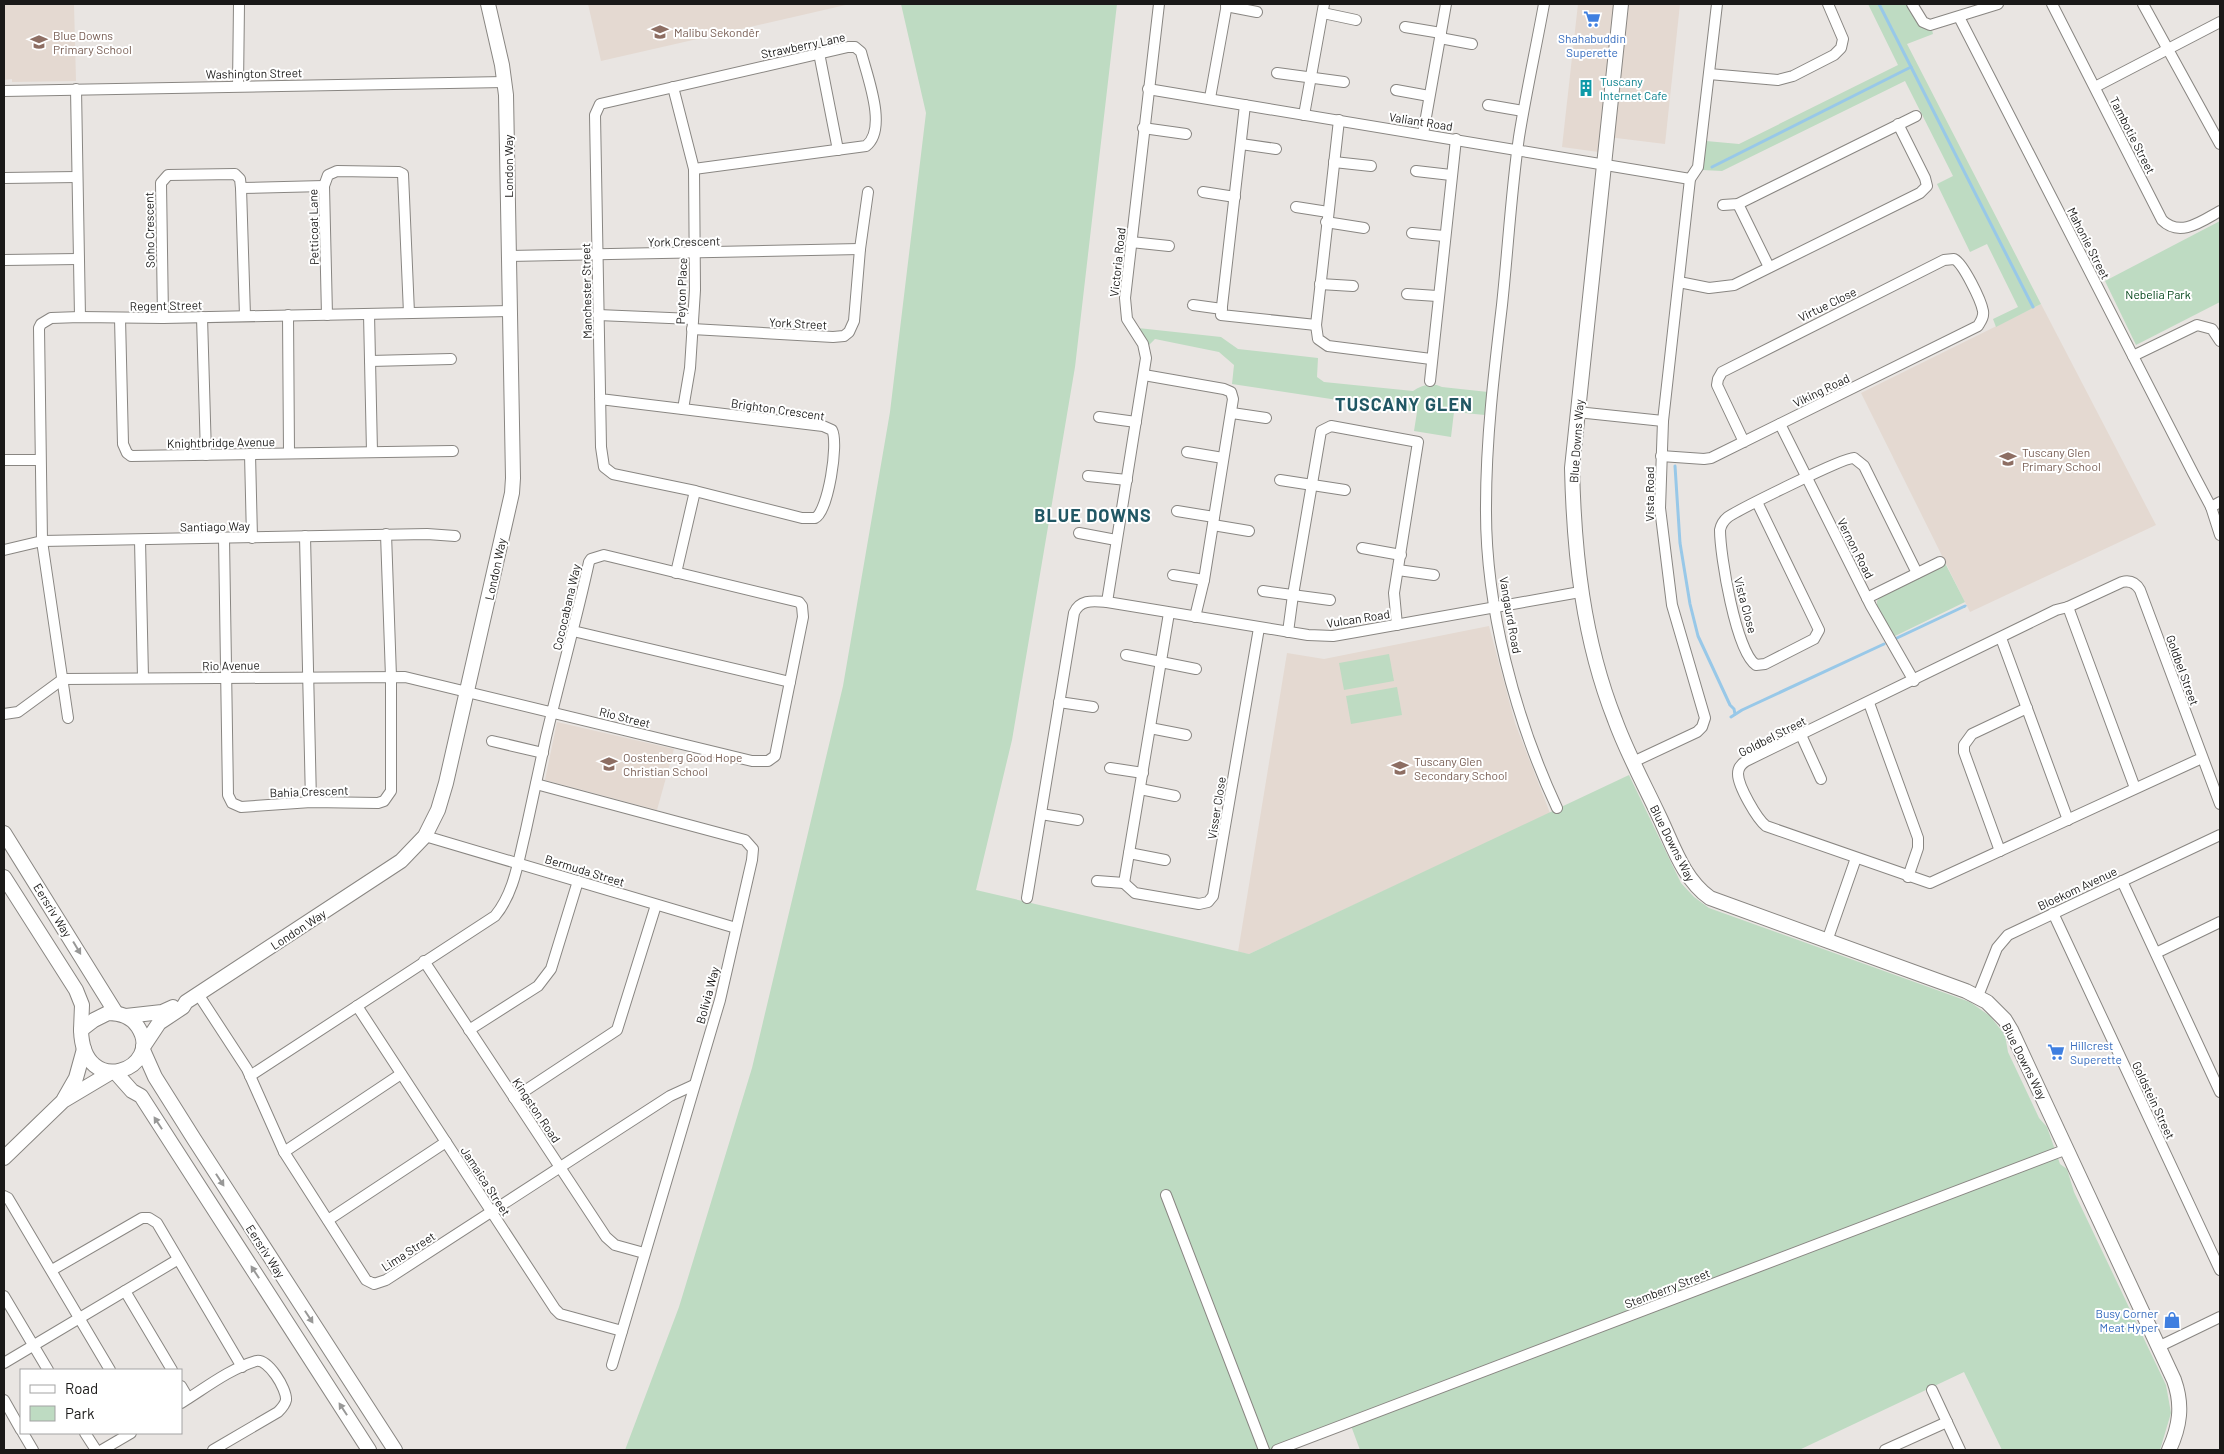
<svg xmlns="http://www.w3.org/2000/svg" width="2224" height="1454" viewBox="0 0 2224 1454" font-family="Barlow,sans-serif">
<rect width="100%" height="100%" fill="#e9e5e2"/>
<g fill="#e4d9d1">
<path d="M 4,4 L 74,4 L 76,81 L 12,82 L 12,79 L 4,80 Z"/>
<path d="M 588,4 L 850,4 L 601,61 Z"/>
<path d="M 1578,4 L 1680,4 L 1665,144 L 1608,137 L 1606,153 L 1562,147 Z"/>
<path d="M 2041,304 L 2156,525 L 1970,612 L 1861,393 Z"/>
<path d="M 1489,626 L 1515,723 L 1550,813 L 1249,954 L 1238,952 L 1287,653 L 1324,659 Z"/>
<path d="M 557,722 L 674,749 L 657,810 L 545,780 Z"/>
</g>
<g fill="#bedbc2">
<path d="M 901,4 L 1117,4 L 1075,367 L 1012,740 L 976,890 L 1249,954 L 1629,775 L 1681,883 L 1694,897 L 1709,908 L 1970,1002 L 1990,1016 L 2005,1035 L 2008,1052 L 2039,1118 L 2047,1127 L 2060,1164 L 2067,1169 L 2074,1192 L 2166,1385 L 2171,1413 L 2160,1450 L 2002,1450 L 1964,1372 L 1799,1450 L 1360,1450 L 1350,1423 L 1279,1450 L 625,1450 L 679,1307 L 752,1068 L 843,686 L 890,412 L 926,113 Z"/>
<path d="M 1868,4 L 1908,4 L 1920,26 L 1932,30 L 1933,34 L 1907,44 L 2041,304 L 1996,327 L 1993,319 L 2018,307 L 1987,244 L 1970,252 L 1937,184 L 1953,176 L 1905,81 L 1722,171 L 1702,170 L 1706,141 L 1739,144 L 1898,65 Z"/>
<path d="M 2220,221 L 2220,302 L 2136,345 L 2105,281 Z"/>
<path d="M 1138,328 L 1221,337 L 1238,349 L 1318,358 L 1317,377 L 1324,382 L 1413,391 C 1422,385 1432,382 1442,387 L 1488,392 L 1485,415 L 1454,412 L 1451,437 L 1414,431 L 1417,412 L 1232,384 L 1234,365 L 1219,352 L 1155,339 L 1148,346 Z"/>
<path d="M 1945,563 L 1965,602 L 1893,637 L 1877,608 L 1877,601 L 1883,594 Z"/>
<path d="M 1389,654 L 1394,681 L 1344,690 L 1339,663 Z"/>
<path d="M 1397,687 L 1402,715 L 1351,724 L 1346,696 Z"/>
</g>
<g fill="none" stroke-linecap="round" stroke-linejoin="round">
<g stroke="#98c8e8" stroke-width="3">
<path d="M 1879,4 L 2033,307"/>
<path d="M 1712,167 L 1911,67"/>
<path d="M 1675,466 L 1680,543 L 1690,604 L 1698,636 L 1730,705 L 1734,709 L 1735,714"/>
<path d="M 1897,638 L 1965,606"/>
<path d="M 1731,717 L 1742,710 L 1884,644"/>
</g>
<g stroke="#898682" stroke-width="12">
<g id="street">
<path d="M 1544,4 C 1536,48 1526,93 1519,137 C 1511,193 1508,249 1502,305 C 1494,372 1486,439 1486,506 C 1485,606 1515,718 1557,808"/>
<path d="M 1912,4 L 1923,22 L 1930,25 L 1998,4"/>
<path d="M 2052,4 L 2162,220 C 2180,238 2202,221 2220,211"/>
<path d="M 2143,4 L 2220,144"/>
<path d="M 1226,6 L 1257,12"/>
<path d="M 1323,13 L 1356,20"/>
<path d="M 1959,17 L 2193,473 L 2211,507 L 2220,535"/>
<path d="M 1405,27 L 1441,33"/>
<path d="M 1440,38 L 1472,44"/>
<path d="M 819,53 L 838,150"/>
<path d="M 1277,73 L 1344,82"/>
<path d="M 1709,74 L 1778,80 L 1793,76 L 1834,55 L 1841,48 L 1843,39 L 1828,4"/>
<path d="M 238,86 L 239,4"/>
<path d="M 673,87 L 694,169 L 695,290 L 690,368 L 683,409"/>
<path d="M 2095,87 L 2220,22"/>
<path d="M 76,89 L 80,317"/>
<path d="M 1148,89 L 1690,179"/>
<path d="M 1396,90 L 1429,96"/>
<path d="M 4,91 L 505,82"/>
<path d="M 1210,98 L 1227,4"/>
<path d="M 1245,105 L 1221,315 L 1316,325"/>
<path d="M 1488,105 L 1523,111"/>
<path d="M 1304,115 L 1324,4"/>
<path d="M 1339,120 L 1316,325 L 1318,339 L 1328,346 L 1431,359"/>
<path d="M 1143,128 L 1186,134"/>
<path d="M 1423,134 L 1446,4"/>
<path d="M 1241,144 L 1276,149"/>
<path d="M 1334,162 L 1371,166"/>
<path d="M 1416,171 L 1451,175"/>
<path d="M 4,178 L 77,177"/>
<path d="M 241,188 L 324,186"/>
<path d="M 1203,192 L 1235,197"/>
<path d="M 1738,204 L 1769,267"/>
<path d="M 1723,205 L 1738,204 L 1916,116"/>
<path d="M 1296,207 L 1328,212"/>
<path d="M 1326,222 L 1364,228"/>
<path d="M 1412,233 L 1444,236"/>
<path d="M 1131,242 L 1169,246"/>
<path d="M 509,256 L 860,249"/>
<path d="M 4,260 L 78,259"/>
<path d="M 1679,282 L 1709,288 L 1734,285 L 1920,193 L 1927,186 L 1925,178 L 1898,124"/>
<path d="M 1320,284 L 1353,286"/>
<path d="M 1407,294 L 1437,296"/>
<path d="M 1193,305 L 1222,309"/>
<path d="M 369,314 L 372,452"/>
<path d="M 288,315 L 289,453"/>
<path d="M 327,315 L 324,186 L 328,175 L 337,171 L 399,172 L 403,174 L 409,313"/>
<path d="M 598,315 L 693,319"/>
<path d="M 202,317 L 206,455"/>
<path d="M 120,318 L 123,444 L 127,453 L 131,456 L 453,451"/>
<path d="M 163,318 L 161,183 L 168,175 L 235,174 L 240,179 L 241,188 L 245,316"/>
<path d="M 692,329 L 833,337 L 844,336 L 849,332 L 854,321 L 860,249 L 868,192"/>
<path d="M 2133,356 L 2197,325 L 2212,329 L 2220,341"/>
<path d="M 370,361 L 451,359"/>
<path d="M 1144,375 L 1224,389 L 1231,392 L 1233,399 L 1204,580 L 1195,617"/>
<path d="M 1430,381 L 1456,139"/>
<path d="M 600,399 L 823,426 L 832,430 C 839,443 828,512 815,518 L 802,518 L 695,491 L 613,474 L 604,467 L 601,447 L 595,115 L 600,104 L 848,47 L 855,47 L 861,52 C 867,76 888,129 866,146 L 694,169"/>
<path d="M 1577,412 L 1663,421"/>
<path d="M 1232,413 L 1266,418"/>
<path d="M 1099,417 L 1136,422"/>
<path d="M 1780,424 L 1871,606 L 1914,681"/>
<path d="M 1187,452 L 1223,458"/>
<path d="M 250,454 L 252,538"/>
<path d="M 1661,456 L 1704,459 L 1711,458 L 1978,326 C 1981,321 1984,317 1983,311 C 1981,300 1963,263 1954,259 L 1944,260 L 1722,372 L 1718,379 L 1717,385 L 1744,442"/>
<path d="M 4,460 L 40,460"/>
<path d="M 1088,476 L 1127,480"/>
<path d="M 1280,480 L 1345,490"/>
<path d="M 1757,502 L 1819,630 L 1814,639 L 1765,664 L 1756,665 C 1736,652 1720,555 1720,530 C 1721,525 1723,521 1728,517 C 1740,509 1844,457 1854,458 L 1864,466 L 1917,573"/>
<path d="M 2211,507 L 2220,502"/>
<path d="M 1177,511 L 1214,517"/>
<path d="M 1213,525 L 1249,531"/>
<path d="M 1079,533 L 1116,540"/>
<path d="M 305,536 L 311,802"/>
<path d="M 224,538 L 228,795 L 232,803 L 241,807 L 311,802 L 378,803 L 384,801 L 391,791 L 391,677 L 386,534"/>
<path d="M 140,540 L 143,678"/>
<path d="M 1362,548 L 1401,555"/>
<path d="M 4,550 L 42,541 L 427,534 L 455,536"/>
<path d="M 1398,570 L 1434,575"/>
<path d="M 676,573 L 695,491"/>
<path d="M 1173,575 L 1204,580"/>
<path d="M 1263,591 L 1330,600"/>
<path d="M 1867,598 L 1940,562"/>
<path d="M 1107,602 L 1146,358 L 1143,344 L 1127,319 L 1125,298 L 1159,4"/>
<path d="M 2068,607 L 2135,788"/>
<path d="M 573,631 L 790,682"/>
<path d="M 1288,632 L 1293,595 L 1321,431 L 1331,426 L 1418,442 L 1394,593 L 1397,625"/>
<path d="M 2001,638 L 2068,820"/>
<path d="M 1126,655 L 1196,669"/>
<path d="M 1059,702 L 1093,707"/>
<path d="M 1869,703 L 1918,838 L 1918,848 L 1908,877"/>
<path d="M 4,714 L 18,712 L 63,679 L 405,677 L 752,761 L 768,761 L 775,756 L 803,617 L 802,606 L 799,602 L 604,555 L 591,559 L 589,562 C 576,621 560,678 546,737 C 539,769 532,802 525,834 C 518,862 514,893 495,916 L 250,1076"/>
<path d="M 68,718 L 42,541 L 39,328 L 41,324 L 51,318 L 80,317 L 163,318 L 510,311"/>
<path d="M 1150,728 L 1186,735"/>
<path d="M 1801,735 L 1821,779"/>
<path d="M 492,741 L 543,753"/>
<path d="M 2202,758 L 1930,883 L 1766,826 C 1757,819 1738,786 1738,774 C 1738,768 1741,764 1746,761 L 2056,610 L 2068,607 L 2122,582 C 2130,580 2136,583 2140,590 L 2220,804"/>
<path d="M 1633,762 L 1697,732 L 1702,727 L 1705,718 L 1672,605 L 1660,508 L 1663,421 L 1690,179 L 1698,167 L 1717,4"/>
<path d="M 1110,768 L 1143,773"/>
<path d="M 536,784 L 745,840 L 753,849 L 752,860 L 720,1000 L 612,1365"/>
<path d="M 1140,789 L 1175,796"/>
<path d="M 1041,814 L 1078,820"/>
<path d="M 425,836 L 736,928"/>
<path d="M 2000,851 L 1964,752 L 1964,745 L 1972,734 L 2027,708"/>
<path d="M 1129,853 L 1165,860"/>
<path d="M 1097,881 L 1124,883"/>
<path d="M 2122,881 L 2220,1092"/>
<path d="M 1124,883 L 1135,893 L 1199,904 L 1208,902 L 1213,896 L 1259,628"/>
<path d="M 1124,883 L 1169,613"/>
<path d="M 1027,898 L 1074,613 C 1080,599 1093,601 1107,602 L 1308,635 L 1333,636 L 1356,632 L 1580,592"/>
<path d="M 2053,913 L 2220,1270"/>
<path d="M 1827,941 L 1856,858"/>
<path d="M 2156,953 L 2220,922"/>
<path d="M 424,961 L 606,1237 L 615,1245 L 644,1253"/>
<path d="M 198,994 L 247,1069 L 284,1152 L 366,1280 L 374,1284 L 386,1280 L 670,1096 L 694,1085"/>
<path d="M 1978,996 L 1997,948 L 2008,935 L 2220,835"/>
<path d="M 357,1006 L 555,1309 L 560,1314 L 622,1331"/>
<path d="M 469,1030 L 538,986 L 551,969 L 578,881"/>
<path d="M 514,1098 L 617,1030 L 656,905"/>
<path d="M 284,1152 L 401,1074"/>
<path d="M 1166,1195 L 1264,1450"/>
<path d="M 4,1196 L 8,1198 L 110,1370"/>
<path d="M 328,1220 L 446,1142"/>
<path d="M 52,1270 L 142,1218 L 149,1218 L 157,1223 L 242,1367"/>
<path d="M 125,1291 L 172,1370"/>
<path d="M 4,1296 L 48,1370"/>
<path d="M 2158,1347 L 2220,1317"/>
<path d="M 4,1363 L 177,1260"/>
<path d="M 181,1386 L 188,1398"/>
<path d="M 1932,1390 L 1960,1450"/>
<path d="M 4,1400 L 21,1430"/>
<path d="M 181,1403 C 204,1389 229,1369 256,1361 C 268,1358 287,1389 286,1400 C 285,1405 281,1409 278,1412 L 213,1450"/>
<path d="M 23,1433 L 33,1450"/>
<path d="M 85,1433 L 96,1450"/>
<path d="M 102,1450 L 131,1433"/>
<path d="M 1277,1450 L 2067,1149"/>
<path d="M 1885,1450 L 1947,1422"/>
</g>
</g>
<g stroke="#898682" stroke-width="16">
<g id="secondary">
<path d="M 1621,4 L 1572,468 C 1574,554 1583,639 1615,720 C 1627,753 1644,784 1659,816 C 1673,845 1683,879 1710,898 L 1966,991 L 1987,1002 L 2005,1020 L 2011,1030 L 2174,1380 C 2183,1405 2180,1426 2169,1450"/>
<path d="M 4,833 L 116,1013"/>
<path d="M 4,877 L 76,990 L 82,1005 L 81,1030"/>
<path d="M 108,1013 C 120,1013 131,1016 138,1027 C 165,1068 83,1101 81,1030 L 94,1020 Z"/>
<path d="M 126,1016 L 162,1012 L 173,1007"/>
<path d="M 143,1047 L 159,1023 L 183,1007 L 186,1002 L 401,861 L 425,836 L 438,810 L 446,783 L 512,493 L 513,478 L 506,95 L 502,65 L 488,4"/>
<path d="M 143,1050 L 155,1077 L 194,1139 L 395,1450"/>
<path d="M 116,1073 L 132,1091 L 141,1096 L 369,1450"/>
<path d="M 64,1099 L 76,1078 L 84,1049"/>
<path d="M 4,1158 L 63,1101 L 110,1073"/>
</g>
</g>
<use href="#street" stroke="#fff" stroke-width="10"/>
<use href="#secondary" stroke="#fff" stroke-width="14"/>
</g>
<defs><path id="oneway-solid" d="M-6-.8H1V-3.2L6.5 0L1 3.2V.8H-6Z" transform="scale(1.25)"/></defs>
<g fill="#989897">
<use href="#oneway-solid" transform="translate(77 948) rotate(59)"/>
<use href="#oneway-solid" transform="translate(158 1123) rotate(-123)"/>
<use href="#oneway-solid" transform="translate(220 1180) rotate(57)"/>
<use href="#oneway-solid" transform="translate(255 1272) rotate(-123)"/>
<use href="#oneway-solid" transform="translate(309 1317) rotate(57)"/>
<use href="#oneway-solid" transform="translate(343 1409) rotate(-123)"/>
</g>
<defs>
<g id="supermarket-bare" transform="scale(1.35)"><path d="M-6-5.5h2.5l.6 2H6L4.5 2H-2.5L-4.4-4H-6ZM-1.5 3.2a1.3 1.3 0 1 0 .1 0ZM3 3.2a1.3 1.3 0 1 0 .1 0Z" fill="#3f7fe0" stroke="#fff" stroke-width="2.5" paint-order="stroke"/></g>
<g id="school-bare" transform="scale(1.35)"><path d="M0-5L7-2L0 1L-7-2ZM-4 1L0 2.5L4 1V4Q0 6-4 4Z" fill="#8d6e63" stroke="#fff" stroke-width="2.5" paint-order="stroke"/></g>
<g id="building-bare" transform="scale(1.35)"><path d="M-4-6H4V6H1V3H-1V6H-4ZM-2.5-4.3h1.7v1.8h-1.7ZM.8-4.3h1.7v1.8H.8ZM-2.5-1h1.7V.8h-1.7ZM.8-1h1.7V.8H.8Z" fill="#0f9aa8" stroke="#fff" stroke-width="2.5" paint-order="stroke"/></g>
<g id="shop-bare" transform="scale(1.35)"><path d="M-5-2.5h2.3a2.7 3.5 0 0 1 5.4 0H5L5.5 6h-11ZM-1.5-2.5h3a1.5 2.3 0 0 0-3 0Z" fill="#3f7fe0" stroke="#fff" stroke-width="2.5" paint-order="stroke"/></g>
</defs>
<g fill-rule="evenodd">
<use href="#supermarket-bare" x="1592" y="19"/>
<use href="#school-bare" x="660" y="32"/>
<use href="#school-bare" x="39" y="42"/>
<use href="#building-bare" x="1586" y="88"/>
<use href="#school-bare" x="2008" y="459"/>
<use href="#school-bare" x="609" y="764"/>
<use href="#school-bare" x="1400" y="768"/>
<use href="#supermarket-bare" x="2056" y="1052"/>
<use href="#shop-bare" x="2172" y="1320"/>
</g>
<g text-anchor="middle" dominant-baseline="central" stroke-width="4" stroke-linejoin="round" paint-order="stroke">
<g font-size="12" fill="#785e54" stroke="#fff" text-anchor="start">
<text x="674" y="32">Malibu Sekondêr</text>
<text x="53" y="35">Blue Downs<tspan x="53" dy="14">Primary School</tspan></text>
<text x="2022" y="452">Tuscany Glen<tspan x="2022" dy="14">Primary School</tspan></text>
<text x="623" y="757">Oostenberg Good Hope<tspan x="623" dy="14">Christian School</tspan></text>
<text x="1414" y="761">Tuscany Glen<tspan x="1414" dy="14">Secondary School</tspan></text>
</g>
<g font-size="12" fill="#366cbe" stroke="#fff">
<text x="1592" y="38">Shahabuddin<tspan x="1592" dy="14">Superette</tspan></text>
<text x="2070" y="1045" text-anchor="start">Hillcrest<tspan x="2070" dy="14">Superette</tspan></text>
<text x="2158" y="1313" text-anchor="end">Busy Corner<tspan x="2158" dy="14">Meat Hyper</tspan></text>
</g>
<g font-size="12" fill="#1a1918" stroke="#fff">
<text transform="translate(803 45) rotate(-12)">Strawberry Lane</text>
<text transform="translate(254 73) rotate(-1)">Washington Street</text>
<text transform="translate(1421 121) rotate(9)">Valiant Road</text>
<text transform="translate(2133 135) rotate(63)">Tambotie Street</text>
<text transform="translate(508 166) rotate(-90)">London Way</text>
<text transform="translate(313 227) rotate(-91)">Petticoat Lane</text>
<text transform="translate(149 230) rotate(-91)">Soho Crescent</text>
<text transform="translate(684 241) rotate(-1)">York Crescent</text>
<text transform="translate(2089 243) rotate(63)">Mahonie Street</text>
<text transform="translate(1117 262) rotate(-84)">Victoria Road</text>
<text transform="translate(586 291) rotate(-91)">Manchester Street</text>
<text transform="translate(681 291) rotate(-88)">Peyton Place</text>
<text transform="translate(1827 304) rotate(-26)">Virtue Close</text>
<text transform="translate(166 305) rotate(-1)">Regent Street</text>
<text transform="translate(798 323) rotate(3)">York Street</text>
<text transform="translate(1821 390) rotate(-26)">Viking Road</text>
<text transform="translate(778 409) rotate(8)">Brighton Crescent</text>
<text transform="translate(1576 441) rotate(-86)">Blue Downs Way</text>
<text transform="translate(221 442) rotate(-1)">Knightbridge Avenue</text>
<text transform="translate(1649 494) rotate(-90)">Vista Road</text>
<text transform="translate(215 526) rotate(-1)">Santiago Way</text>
<text transform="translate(1856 548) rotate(63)">Vernon Road</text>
<text transform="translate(495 569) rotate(-78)">London Way</text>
<text transform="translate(1746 605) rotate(75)">Vista Close</text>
<text transform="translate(566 607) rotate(-77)">Cococabana Way</text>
<text transform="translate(1511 615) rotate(80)">Vangaurd Road</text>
<text transform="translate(1358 618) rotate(-9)">Vulcan Road</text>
<text transform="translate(231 665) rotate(-1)">Rio Avenue</text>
<text transform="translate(2183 670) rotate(70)">Goldbel Street</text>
<text transform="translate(625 717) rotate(14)">Rio Street</text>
<text transform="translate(1772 736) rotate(-27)">Goldbel Street</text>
<text transform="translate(309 791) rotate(-2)">Bahia Crescent</text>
<text transform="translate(1216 808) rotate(-81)">Visser Close</text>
<text transform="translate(1673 843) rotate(63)">Blue Downs Way</text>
<text transform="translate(585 870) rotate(17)">Bermuda Street</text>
<text transform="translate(2077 888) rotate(-25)">Bloekom Avenue</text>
<text transform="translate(53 910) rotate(58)">Eersriv Way</text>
<text transform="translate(298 929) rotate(-33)">London Way</text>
<text transform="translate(707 995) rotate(-75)">Bolivia Way</text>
<text transform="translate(2025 1061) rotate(63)">Blue Downs Way</text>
<text transform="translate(2154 1100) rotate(65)">Goldstein Street</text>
<text transform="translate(537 1110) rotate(56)">Kingston Road</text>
<text transform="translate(486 1181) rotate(57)">Jamaica Street</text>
<text transform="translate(266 1251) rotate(57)">Eersriv Way</text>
<text transform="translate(408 1251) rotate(-33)">Lima Street</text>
<text transform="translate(1667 1288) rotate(-21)">Stemberry Street</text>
</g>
<g font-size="12" fill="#0d838f" stroke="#fff" text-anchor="start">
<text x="1600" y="81">Tuscany<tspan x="1600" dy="14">Internet Cafe</tspan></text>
</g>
<g font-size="12" fill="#004417" stroke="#fff">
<text x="2158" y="294">Nebelia Park</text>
</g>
<g font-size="18" font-weight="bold" letter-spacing="1" fill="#215764" stroke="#fff">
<text x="1404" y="404">TUSCANY GLEN</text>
<text x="1093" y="515">BLUE DOWNS</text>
</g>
</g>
<rect width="2224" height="1454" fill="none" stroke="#1a1918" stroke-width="10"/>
<rect x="20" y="1369" width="162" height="65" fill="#ffffff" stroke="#a3a3a3"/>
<rect x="30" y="1385" width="25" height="8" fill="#ffffff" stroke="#a3a3a3"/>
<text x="65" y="1394" font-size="15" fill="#1a1918">Road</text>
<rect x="30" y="1406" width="25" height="15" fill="#bedbc2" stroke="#a3a3a3"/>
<text x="65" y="1419" font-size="15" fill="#1a1918">Park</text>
</svg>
